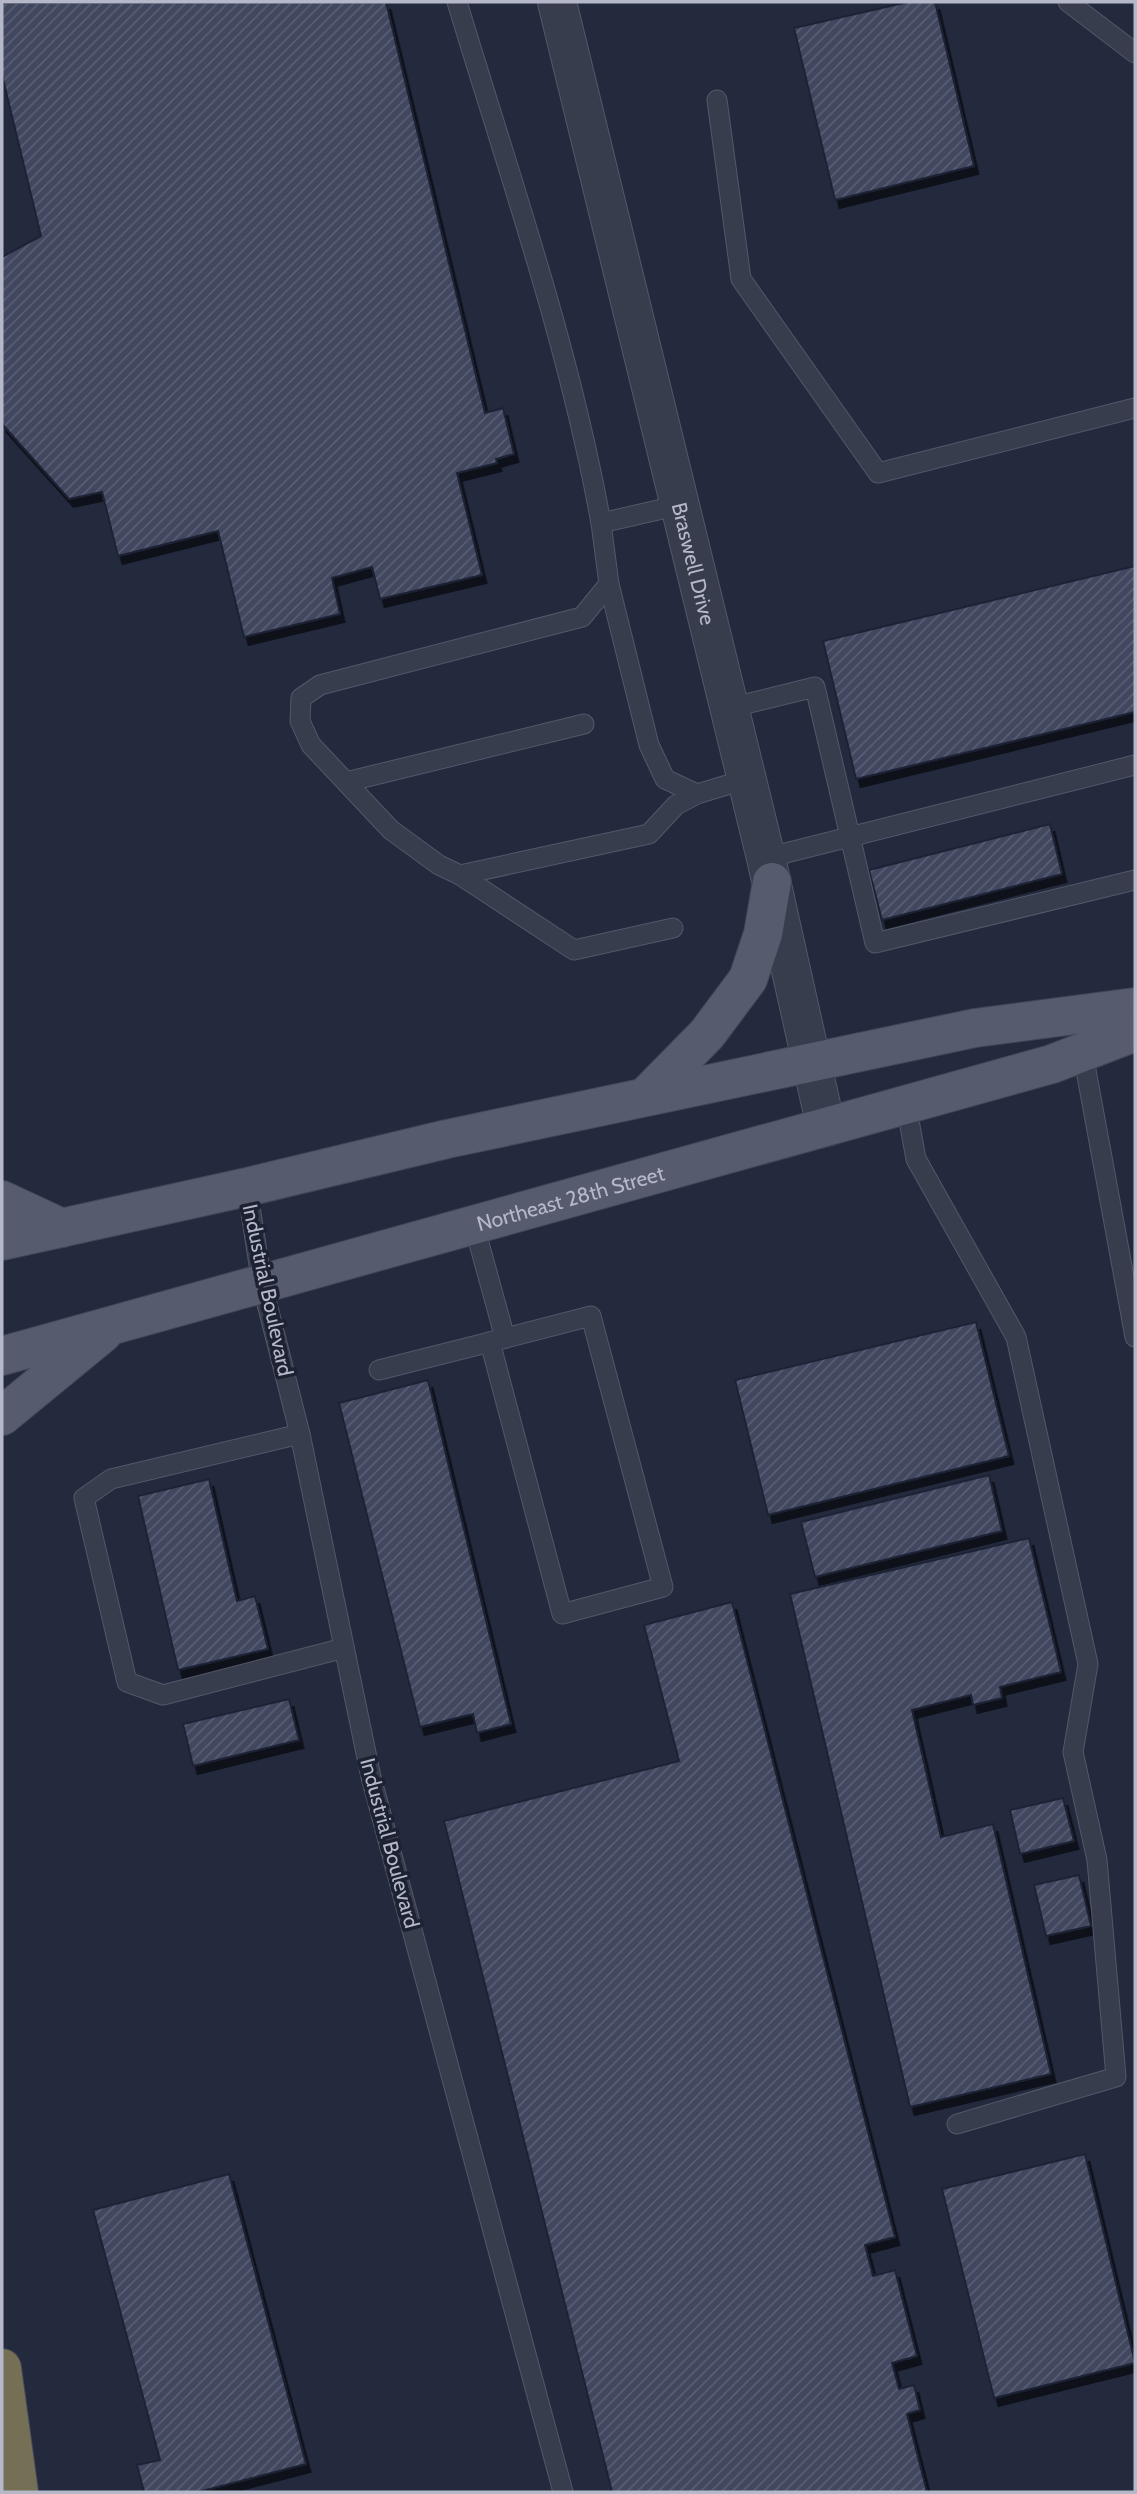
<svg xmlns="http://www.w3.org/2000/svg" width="1137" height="2494" viewBox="0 0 1137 2494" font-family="Cabin,sans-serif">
<defs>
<pattern id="building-hatch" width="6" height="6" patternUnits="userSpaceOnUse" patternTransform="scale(1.75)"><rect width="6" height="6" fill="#40465e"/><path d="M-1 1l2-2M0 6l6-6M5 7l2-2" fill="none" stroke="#595f74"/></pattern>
<filter id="shadow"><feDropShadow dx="4.5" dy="8" stdDeviation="0" flood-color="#0009"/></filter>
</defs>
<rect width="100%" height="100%" fill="#242a3e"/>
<g fill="url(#building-hatch)" stroke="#1f2435" stroke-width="2" filter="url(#shadow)">
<path d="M 386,2 L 485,413 L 503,408 L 514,454 L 496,459 L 497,463 L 457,473 L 482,575 L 380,599 L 372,567 L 332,578 L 340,614 L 244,637 L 218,531 L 118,556 L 102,492 L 69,499 L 2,424 L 2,257 L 41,236 L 2,75 L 2,3 Z"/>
<path d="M 908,2 L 935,2 L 974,166 L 835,200 L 794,28 Z"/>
<path d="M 1135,566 L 1135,712 L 856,779 L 823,641 Z"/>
<path d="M 1050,824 L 1062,874 L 882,920 L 869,870 Z"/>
<path d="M 976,1322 L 1009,1456 L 768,1515 L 735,1380 Z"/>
<path d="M 428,1380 L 511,1724 L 477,1733 L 473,1714 L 420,1727 L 339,1403 Z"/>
<path d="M 989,1475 L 1002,1531 L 815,1577 L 801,1522 Z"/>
<path d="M 209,1479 L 237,1601 L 255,1596 L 268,1649 L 178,1670 L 138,1496 Z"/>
<path d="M 1029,1538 L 1061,1672 L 1000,1687 L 1002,1698 L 973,1705 L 971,1695 L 912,1710 L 941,1837 L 993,1824 L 1051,2074 L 910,2107 L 790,1594 Z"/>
<path d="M 732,1602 L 895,2237 L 865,2245 L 873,2276 L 895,2270 L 917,2356 L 892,2363 L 899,2389 L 914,2385 L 920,2410 L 907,2414 L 927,2492 L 612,2492 L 444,1821 L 679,1761 L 644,1625 Z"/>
<path d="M 289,1699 L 299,1740 L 193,1766 L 183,1724 Z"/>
<path d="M 1063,1798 L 1074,1841 L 1020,1854 L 1010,1810 Z"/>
<path d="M 1079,1875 L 1091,1926 L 1046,1936 L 1034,1885 Z"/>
<path d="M 1085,2154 L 1135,2363 L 994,2398 L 942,2189 Z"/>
<path d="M 229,2174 L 306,2464 L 198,2492 L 144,2492 L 137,2465 L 160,2460 L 93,2210 Z"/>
</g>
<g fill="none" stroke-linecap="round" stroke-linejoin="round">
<g stroke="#535869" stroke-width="21">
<g id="service">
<path d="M 457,2 C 509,174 569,345 601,523"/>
<path d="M 1068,2 L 1135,53"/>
<path d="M 717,100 L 741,279 L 878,473 L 1135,408"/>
<path d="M 680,505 L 601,523 L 609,584 L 582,617 L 320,685 L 301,698 L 300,721 L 311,745 L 391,830 L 439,865 L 460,875 L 649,834 L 676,805 L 697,794 L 747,779"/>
<path d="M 609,584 L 649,745 L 665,779 L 697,794"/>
<path d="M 729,708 L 815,687 L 875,943 L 1135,880"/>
<path d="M 346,782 L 584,724"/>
<path d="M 766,858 L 1135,765"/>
<path d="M 460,875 L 574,950 L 673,928"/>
<path d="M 1083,1054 L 1135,1337"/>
<path d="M 906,1104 L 916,1159 L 1016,1337 L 1088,1664 L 1073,1752 L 1097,1860 L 1116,2077 L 957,2124"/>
<path d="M 247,1187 L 262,1284 L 300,1434 L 371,1777 L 563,2492"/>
<path d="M 474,1225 L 505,1338"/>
<path d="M 591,1316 L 663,1587 L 562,1614 L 490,1342 Z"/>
<path d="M 379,1370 L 490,1342"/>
<path d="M 300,1434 L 111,1479 L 84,1498 L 127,1682 L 163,1695 L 344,1648"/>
</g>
</g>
<g stroke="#535869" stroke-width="40">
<g id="minor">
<path id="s1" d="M 557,2 L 766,858 L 826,1127"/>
</g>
</g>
<g stroke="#414657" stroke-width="40">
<g id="primary">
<path d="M 646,1096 L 707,1034 L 748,979 L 763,934 L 772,882"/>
<path d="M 2,1200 L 62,1228"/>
<path d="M 2,1241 L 247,1187 L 447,1139 L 975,1028 L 1135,1007"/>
<path id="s2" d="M 2,1356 L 1052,1064 L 1135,1032"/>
<path d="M 2,1416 L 103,1333"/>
</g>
</g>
<g stroke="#404556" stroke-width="40">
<path id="motorway" d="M 2,2368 L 19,2492"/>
</g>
<use href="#service" stroke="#383d4e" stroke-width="19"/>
<use href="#minor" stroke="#383d4e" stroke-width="38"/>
<use href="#primary" stroke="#565b6e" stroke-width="38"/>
<use href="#motorway" stroke="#746f55" stroke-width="38"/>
</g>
<g text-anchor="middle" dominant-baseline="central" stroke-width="7" stroke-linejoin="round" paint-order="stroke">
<g font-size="21" fill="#b4b8c9" stroke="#1d2233">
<text stroke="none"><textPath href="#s1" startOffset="578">Braswell Drive</textPath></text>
<text stroke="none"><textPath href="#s2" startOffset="590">Northeast 28th Street</textPath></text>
<text transform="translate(268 1290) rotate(78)">Industrial Boulevard</text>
<text transform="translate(390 1843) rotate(75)">Industrial Boulevard</text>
</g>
</g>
<rect width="1137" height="2494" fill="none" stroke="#b4b8c9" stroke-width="7"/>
</svg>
